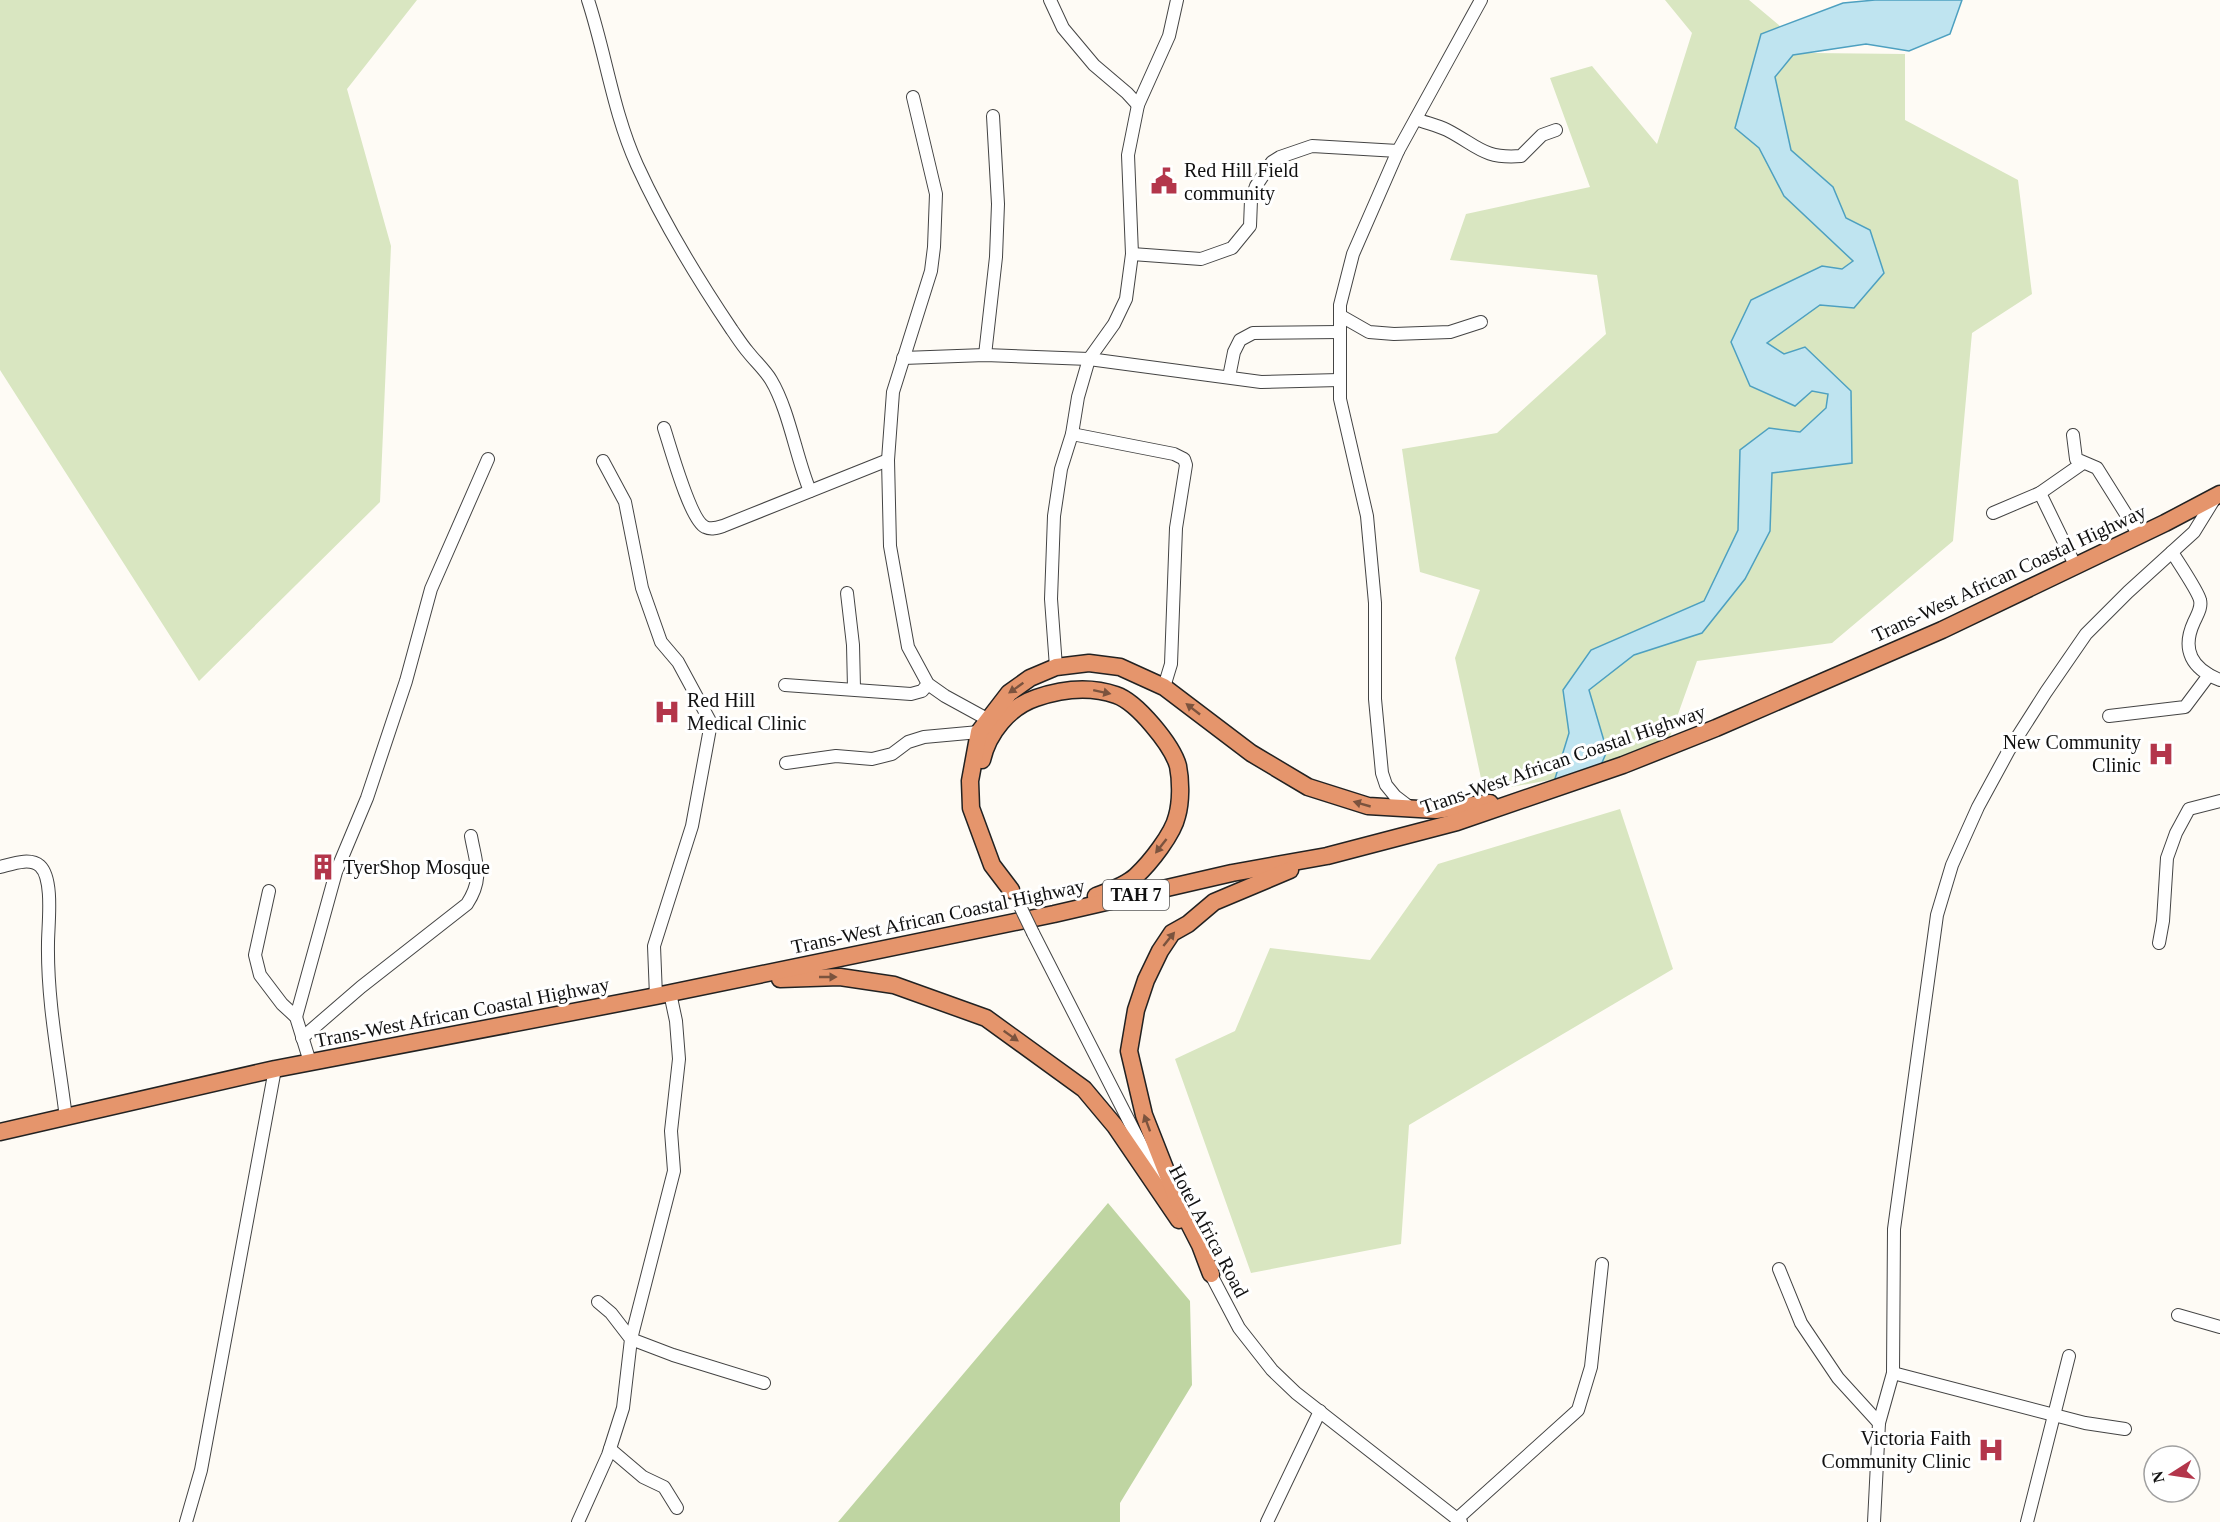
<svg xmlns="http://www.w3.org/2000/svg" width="2220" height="1522" viewBox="0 0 2220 1522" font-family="Georgia,serif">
<rect width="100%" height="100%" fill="#fefbf5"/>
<g fill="#d9e6c1">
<path d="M 0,0 L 417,0 L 347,89 L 391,246 L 380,502 L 199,681 L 0,370 Z"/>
<path d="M 1665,0 L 1749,0 L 1812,53 L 1905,54 L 1905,120 L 2018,180 L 2032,294 L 1972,333 L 1953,541 L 1832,643 L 1697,661 L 1667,745 L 1609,769 L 1484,792 L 1455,658 L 1480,590 L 1420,572 L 1402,449 L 1497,433 L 1606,334 L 1597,275 L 1450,260 L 1466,214 L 1590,187 L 1550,78 L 1592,66 L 1657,144 L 1692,33 Z"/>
<path d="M 1620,809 L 1673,969 L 1409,1125 L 1401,1244 L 1251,1273 L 1175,1059 L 1235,1031 L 1270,948 L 1370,960 L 1438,864 Z"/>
</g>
<path fill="#bfd5a2" d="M 1108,1203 L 1190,1301 L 1192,1385 L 1120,1503 L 1120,1522 L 838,1522 Z"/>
<path fill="#bfe4f0" stroke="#4da0c0" stroke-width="1.5" d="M 1875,0 L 1962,0 L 1950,34 L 1909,51 L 1866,44 L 1793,55 L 1775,77 L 1791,150 L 1833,187 L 1846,218 L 1870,230 L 1884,273 L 1854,308 L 1820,305 L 1767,343 L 1784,354 L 1805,347 L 1851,391 L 1852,463 L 1772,473 L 1770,531 L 1745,579 L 1702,633 L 1634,655 L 1589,690 L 1607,751 L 1598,772 L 1554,782 L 1569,733 L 1563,690 L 1591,650 L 1704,601 L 1738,530 L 1740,450 L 1769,428 L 1800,432 L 1826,408 L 1828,394 L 1812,391 L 1795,406 L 1750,386 L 1731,342 L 1751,300 L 1822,266 L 1842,269 L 1853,261 L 1784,196 L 1759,148 L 1735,128 L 1761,34 L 1843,3 Z"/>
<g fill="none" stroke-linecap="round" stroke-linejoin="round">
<g stroke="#444" stroke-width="14">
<g id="minor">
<path d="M 588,0 C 606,55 613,112 637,165 C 663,222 697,278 732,330 C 737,337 742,345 748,352 C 755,361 765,370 771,380 C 789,410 796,457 810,491"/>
<path d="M 1050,0 L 1063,28 L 1094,65 L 1127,93 L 1138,105"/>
<path d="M 913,97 L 936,194 L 934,247 L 931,271 L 893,392 L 888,460 L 890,546 L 908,647 L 928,684 L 945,696 L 987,719"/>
<path d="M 1416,119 C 1426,123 1437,125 1447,130 C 1478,146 1483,159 1521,156 L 1542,135 L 1556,130"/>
<path d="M 1132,254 L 1201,259 L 1232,248 L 1250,226 L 1251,200 L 1256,186 L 1272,162 L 1280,157 L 1312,146 L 1398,151"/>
<path d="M 1341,316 L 1369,332 L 1394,334 L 1450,332 L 1481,322"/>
<path d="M 985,355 L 996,257 L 998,204 L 993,116"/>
<path d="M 903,358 L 985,355 L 1089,359 L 1261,382 L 1339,380"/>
<path d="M 1229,377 L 1234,352 L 1240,340 L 1253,333 L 1339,332"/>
<path d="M 664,428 C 670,446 690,520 705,527 C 711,530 717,528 723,526 L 888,460"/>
<path d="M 1072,434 L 1174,454 L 1184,459 L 1186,465 L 1176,528 L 1171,664 L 1164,687"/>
<path d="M 2073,435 L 2076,459 L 2097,468 L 2139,535"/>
<path d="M 603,461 L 625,502 L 642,588 L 661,642 L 678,662 L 711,723 L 692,826 L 654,946 L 656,996"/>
<path d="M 2040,493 L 2075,565"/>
<path d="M 1993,513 L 2040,493 L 2083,463"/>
<path d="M 2172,552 C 2178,562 2198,591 2200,600 C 2202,608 2197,615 2194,622 C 2181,650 2192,669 2220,680"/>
<path d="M 847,593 L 853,645 L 854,688"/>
<path d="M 1056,667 L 1051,599 L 1054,516 L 1061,469 L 1072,434 L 1078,397 L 1089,359 L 1114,324 L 1126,299 L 1132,254 L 1128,155 L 1138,105 L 1169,36 L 1177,0"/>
<path d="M 785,685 L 911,694 L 922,691 L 928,684"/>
<path d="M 2109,716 L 2185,707 L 2209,675"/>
<path d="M 786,763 L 836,756 L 872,759 L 892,754 L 908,742 L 924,737 L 979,732"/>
<path d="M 1412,809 L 1395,796 L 1386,785 L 1382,773 L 1375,699 L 1375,603 L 1367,516 L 1340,399 L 1340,305 L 1353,254 L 1398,151 L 1481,0"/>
<path d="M 0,867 C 12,864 30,857 40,866 C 54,879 48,925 48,943 C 47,1002 59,1060 66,1118"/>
<path d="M 269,891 L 255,955 L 260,975 L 282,1004 L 296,1017 L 310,1062"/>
<path d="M 1033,933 L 1158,1178"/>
<path d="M 2159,943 L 2163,921 L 2167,858 L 2176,833 L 2189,809 L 2220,801"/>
<path d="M 670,993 L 676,1021 L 679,1059 L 671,1131 L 674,1171 L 631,1339 L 673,1355 L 764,1383"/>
<path d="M 296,1017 L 336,872 L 367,798 L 406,681 L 431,589 L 488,459"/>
<path d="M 302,1038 L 361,987 L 467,904 C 484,878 476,864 471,836"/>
<path d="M 1208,1269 L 1239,1328 L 1272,1370 L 1296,1393 L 1461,1522"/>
<path d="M 1779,1269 L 1801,1323 L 1838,1378 L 1879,1423"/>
<path d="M 2178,1315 L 2220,1327"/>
<path d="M 1893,1373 L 2085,1423 L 2125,1429"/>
<path d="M 610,1449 L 643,1477 L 664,1487 L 677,1508"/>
<path d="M 1457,1519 L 1578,1410 L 1591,1367 L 1602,1264"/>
<path d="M 186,1522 L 201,1470 L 275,1069"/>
<path d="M 578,1522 L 608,1455 L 623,1408 L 631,1339 L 611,1313 L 598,1302"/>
<path d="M 1267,1522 L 1320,1411"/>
<path d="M 1874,1522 L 1879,1423 L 1893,1373 L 1894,1229 L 1937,915 L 1952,865 L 1978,807 L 2009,750 L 2046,692 L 2086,634 L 2128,592 L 2194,532 L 2215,498"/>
<path d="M 2027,1522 L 2069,1356"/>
</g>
</g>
<g stroke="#222" stroke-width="19">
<g id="highway">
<path d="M 982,760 C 988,733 1009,707 1036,698 C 1062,689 1090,686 1116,695 C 1137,702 1172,745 1178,766 C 1181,781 1181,802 1177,816 C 1173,834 1150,863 1136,876 C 1125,886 1109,891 1096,896"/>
<path d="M 1011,890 L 992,865 L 971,808 L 970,781 L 979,732 L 1009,693 L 1030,678 L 1056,667 L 1089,663 L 1120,667 L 1164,687 L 1251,753 L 1308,787 L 1368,806 L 1436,810 L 1490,803"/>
<path d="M 780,979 L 840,977 L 894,985 L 986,1018 L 1084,1089 L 1115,1126 L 1179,1220"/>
<path d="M 0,1132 L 275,1069 L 656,996 L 1054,914 L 1232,873 L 1327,856 L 1457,822 L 1623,765 L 1716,728 L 1942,630 L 2165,523 L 2220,494"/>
<path d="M 1211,1274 L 1200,1245 L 1179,1204 L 1144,1115 L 1129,1051 L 1136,1010 L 1146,980 L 1160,951 L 1172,933 L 1188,924 L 1214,902 L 1290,870"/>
</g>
</g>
<use href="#minor" stroke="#fff" stroke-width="12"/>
<use href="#highway" stroke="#e5956c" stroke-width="16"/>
<g stroke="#444" stroke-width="14" stroke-linecap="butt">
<path id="minor-bridge" d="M 1018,902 L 1033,933"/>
</g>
<use href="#minor-bridge" stroke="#fff" stroke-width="12"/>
</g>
<defs><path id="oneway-solid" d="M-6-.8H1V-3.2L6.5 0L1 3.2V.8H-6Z" transform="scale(1.5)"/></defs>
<g fill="#7b533e">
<use href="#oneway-solid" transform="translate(1016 688) rotate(145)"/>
<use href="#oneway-solid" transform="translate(1102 692) rotate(12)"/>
<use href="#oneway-solid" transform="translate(1193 709) rotate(-142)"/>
<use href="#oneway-solid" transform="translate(1362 804) rotate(-164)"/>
<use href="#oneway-solid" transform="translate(1161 846) rotate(128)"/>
<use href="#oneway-solid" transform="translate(1169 939) rotate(-51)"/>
<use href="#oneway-solid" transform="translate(828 977)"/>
<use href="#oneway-solid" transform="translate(1011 1036) rotate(35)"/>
<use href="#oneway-solid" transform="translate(1147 1123) rotate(-110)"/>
</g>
<defs>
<g id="civic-bare" transform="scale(2.07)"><path d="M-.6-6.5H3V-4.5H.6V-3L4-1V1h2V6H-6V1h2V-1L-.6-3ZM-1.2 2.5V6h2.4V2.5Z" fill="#b3364b" stroke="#fff" stroke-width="2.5" paint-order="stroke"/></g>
<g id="hospital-bare" transform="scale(2.07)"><path d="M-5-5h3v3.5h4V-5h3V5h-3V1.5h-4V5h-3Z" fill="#b3364b" stroke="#fff" stroke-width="2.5" paint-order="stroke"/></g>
<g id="building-bare" transform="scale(2.07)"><path d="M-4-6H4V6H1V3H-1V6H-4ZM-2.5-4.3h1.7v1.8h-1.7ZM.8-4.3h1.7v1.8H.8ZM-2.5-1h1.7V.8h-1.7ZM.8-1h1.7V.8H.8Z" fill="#b3364b" stroke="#fff" stroke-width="2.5" paint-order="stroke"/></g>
</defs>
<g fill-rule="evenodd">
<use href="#civic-bare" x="1164" y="181"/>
<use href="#hospital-bare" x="667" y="712"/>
<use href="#hospital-bare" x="2161" y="754"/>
<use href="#building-bare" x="323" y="867"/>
<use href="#hospital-bare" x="1991" y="1450"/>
</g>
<g text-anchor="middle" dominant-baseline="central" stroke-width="6" stroke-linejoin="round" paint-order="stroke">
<rect fill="#fff" stroke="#585858" stroke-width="1.5" x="1103" y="880" width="66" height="30" rx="4.5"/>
<g font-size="18" font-weight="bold" fill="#111">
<text x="1136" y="895">TAH 7</text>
</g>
<g font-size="20" fill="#111" stroke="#fff" text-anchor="start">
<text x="1184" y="170">Red Hill Field<tspan x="1184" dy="23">community</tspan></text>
<text x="687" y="700">Red Hill<tspan x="687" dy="23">Medical Clinic</tspan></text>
<text x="2141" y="742" text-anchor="end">New Community<tspan x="2141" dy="23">Clinic</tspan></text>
<text x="343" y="867">TyerShop Mosque</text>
<text x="1971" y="1438" text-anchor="end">Victoria Faith<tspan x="1971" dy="23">Community Clinic</tspan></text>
</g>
<g font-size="20" fill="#111" stroke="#fff">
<text transform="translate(2009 573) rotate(-25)">Trans-West African Coastal Highway</text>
<text transform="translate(1563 759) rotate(-19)">Trans-West African Coastal Highway</text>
<text transform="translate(938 916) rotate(-12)">Trans-West African Coastal Highway</text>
<text transform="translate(462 1012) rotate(-11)">Trans-West African Coastal Highway</text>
<text transform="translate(1209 1231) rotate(62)">Hotel Africa Road</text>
</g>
</g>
<g transform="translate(2172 1474) rotate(258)"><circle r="28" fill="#ffffff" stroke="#a0a0a0" stroke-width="1.5"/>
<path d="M0-4.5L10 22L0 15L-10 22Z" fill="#b3364b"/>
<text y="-9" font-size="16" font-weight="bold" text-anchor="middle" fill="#111111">N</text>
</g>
</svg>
